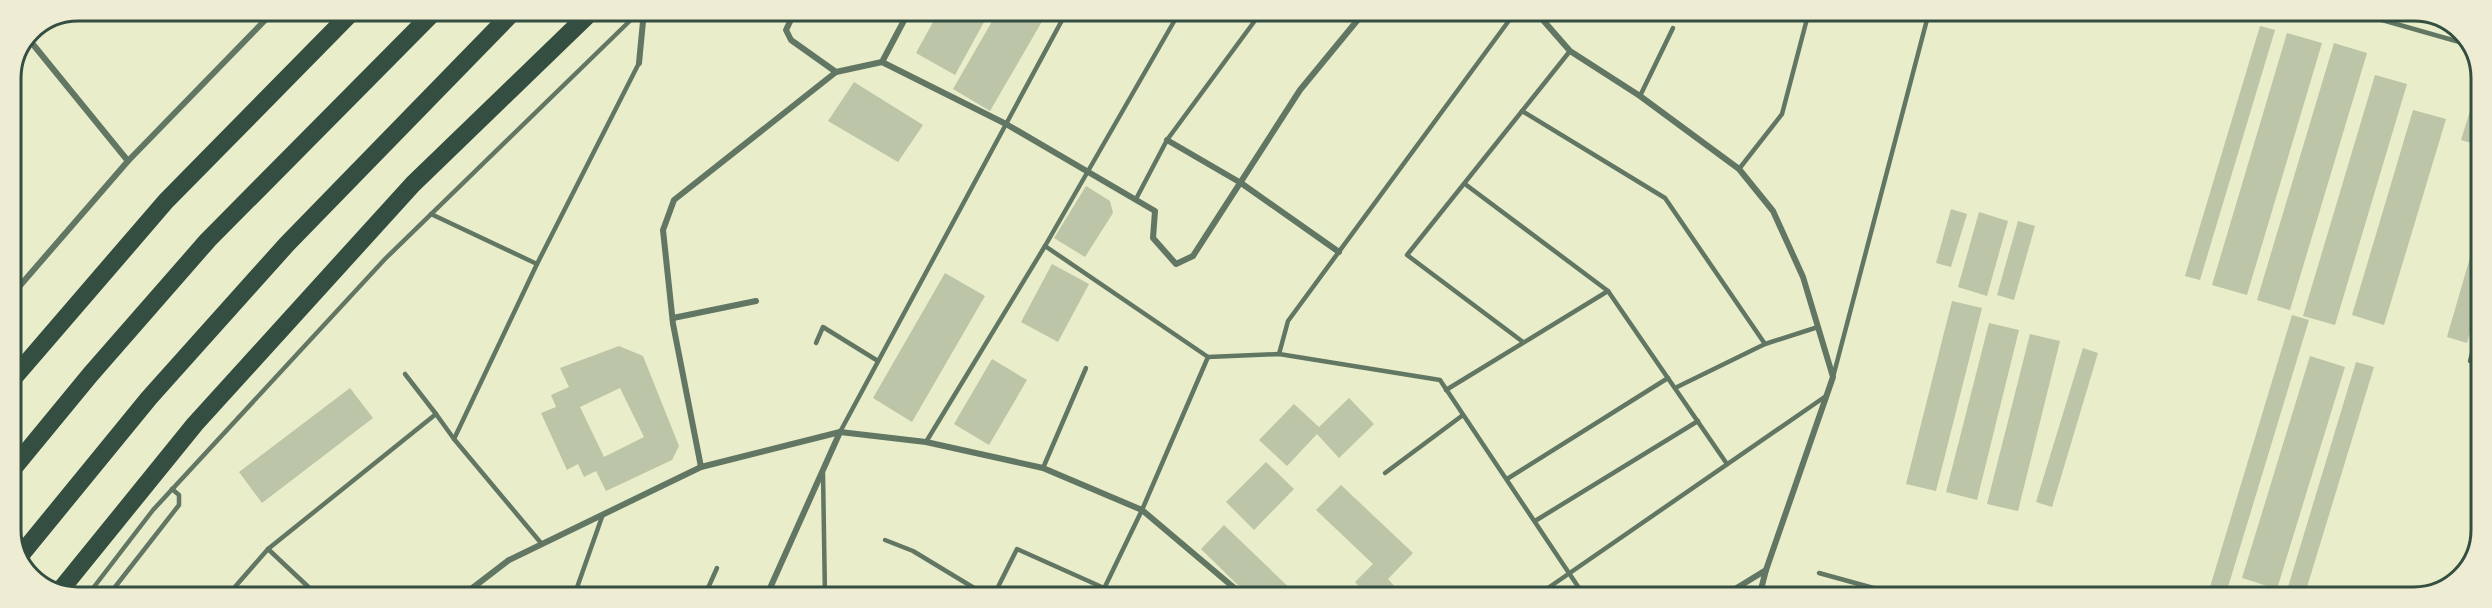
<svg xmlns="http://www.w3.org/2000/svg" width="2492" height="608" viewBox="0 0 2492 608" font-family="'Public Sans',sans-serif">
<rect width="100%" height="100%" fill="#e9edc9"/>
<g fill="#bcc5a7" fill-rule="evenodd">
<path d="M 939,11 L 990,11 L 955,75 L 916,53 Z"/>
<path d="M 998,11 L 1048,11 L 990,111 L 953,89 Z"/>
<path d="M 2260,26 L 2275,30 L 2200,280 L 2185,276 Z"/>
<path d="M 2287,33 L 2322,43 L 2247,295 L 2212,285 Z"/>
<path d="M 2334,43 L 2367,53 L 2290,310 L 2257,300 Z"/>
<path d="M 2375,75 L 2407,84 L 2335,325 L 2303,316 Z"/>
<path d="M 2481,75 L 2481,146 L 2461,140 Z"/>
<path d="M 854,82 L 923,125 L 898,162 L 828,121 Z"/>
<path d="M 2413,110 L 2446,119 L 2384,325 L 2352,315 Z"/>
<path d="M 1086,186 L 1110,201 L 1113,213 L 1085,257 L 1054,238 Z"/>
<path d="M 1951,209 L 1967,214 L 1951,267 L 1936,263 Z"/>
<path d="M 1979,212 L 2008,221 L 1987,296 L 1958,287 Z"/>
<path d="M 2018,221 L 2035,226 L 2014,300 L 1997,295 Z"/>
<path d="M 2480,223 L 2481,296 L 2467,343 L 2447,337 Z"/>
<path d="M 1052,264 L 1089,284 L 1058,342 L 1021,322 Z"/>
<path d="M 945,273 L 985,296 L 912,422 L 873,398 Z"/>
<path d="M 1952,301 L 1982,308 L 1936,491 L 1906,484 Z"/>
<path d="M 2292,315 L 2309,320 L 2225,597 L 2207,597 Z"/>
<path d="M 1989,323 L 2019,330 L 1977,500 L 1946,492 Z"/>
<path d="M 2030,334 L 2060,341 L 2018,511 L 1987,504 Z"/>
<path d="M 619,346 L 643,356 L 679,446 L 672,460 L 606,491 L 596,471 L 584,477 L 578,464 L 567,470 L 541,413 L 556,407 L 551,395 L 569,387 L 560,368 ZM 620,388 L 644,437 L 604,457 L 580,407 Z"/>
<path d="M 2083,348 L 2098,353 L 2052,507 L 2036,502 Z"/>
<path d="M 2310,356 L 2345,367 L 2277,589 L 2242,578 Z"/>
<path d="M 992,359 L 1027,380 L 989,445 L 954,424 Z"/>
<path d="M 2356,362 L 2374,367 L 2304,597 L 2285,597 Z"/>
<path d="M 350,388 L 373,418 L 262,503 L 239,472 Z"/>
<path d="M 1349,398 L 1374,424 L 1339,458 L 1317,434 L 1287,466 L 1259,440 L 1294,404 L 1319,427 Z"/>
<path d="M 1266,462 L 1294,489 L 1254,530 L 1226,502 Z"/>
<path d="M 1341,485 L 1413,553 L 1388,579 L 1398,590 L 1391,597 L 1369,597 L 1355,582 L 1373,564 L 1316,510 Z"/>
<path d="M 1224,525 L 1299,597 L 1250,597 L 1201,549 Z"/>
<path d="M 277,586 L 290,596 L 268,596 Z"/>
</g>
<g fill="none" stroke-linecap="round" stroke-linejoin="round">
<g stroke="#617663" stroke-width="4.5">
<path d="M 2354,12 L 2470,45"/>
<path d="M 1640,96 L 1673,28"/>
<path d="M 1522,111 L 1665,198 L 1765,344"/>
<path d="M 1739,169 L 1782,114 L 1808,15"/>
<path d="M 1465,184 L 1608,291"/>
<path d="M 1136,199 L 1167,140 L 1262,11"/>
<path d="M 431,214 L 537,264"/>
<path d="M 1045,246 L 1208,357 L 1279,354 L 1440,380 L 1585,597"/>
<path d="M 1523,342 L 1407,255 L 1570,51"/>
<path d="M 816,343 L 823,327 L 878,361"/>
<path d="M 1279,354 L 1288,321 L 1516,11"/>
<path d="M 2470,361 L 2481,319"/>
<path d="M 405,374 L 436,414"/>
<path d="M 1833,377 L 1929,12"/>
<path d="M 1675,388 L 1765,344 L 1818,327"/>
<path d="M 1446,390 L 1608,291 L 1727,464"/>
<path d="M 840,432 L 1067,11"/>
<path d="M 926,442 L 1045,246 L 1180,11"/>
<path d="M 1043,468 L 1086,368"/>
<path d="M 823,473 L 825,597"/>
<path d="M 1385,473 L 1463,415"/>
<path d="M 1507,479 L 1668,378"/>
<path d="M 1535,521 L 1698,421"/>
<path d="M 885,540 L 913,551 L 989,597"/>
<path d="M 541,543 L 454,439 L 537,264 L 639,63"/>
<path d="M 268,549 L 318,596"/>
<path d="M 1819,573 L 1906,597"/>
<path d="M 87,596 L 153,510 L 385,259 L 640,11"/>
<path d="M 108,596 L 179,505 L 179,495 L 172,489"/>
<path d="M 227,596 L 268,549 L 436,414 L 454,439"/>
<path d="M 574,596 L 603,514"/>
<path d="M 704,597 L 717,568"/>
<path d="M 993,597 L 1017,549 L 1104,588"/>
<path d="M 1100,597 L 1142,510 L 1208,357"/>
<path d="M 1535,597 L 1826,396"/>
</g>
<g stroke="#617663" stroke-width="6">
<path d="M 795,11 L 786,30 L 791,40 L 836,72"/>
<path d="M 1535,11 L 1570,51 L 1640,96 L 1739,169 L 1773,211 L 1803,277 L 1833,377 L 1766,570 L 1759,597"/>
<path d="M 27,37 L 128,161"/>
<path d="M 882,62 L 909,11"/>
<path d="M 639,63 L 644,11"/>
<path d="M 1167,140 L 1241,183 L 1339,252"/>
<path d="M 11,296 L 128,161 L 274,11"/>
<path d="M 673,318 L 756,301"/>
<path d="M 701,467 L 673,324 L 663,230 L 674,200 L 836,72 L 882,62 L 1006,124 L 1155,211 L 1153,238 L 1176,264 L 1193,256 L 1300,90 L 1365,11"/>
<path d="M 462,596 L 509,560 L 701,467 L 840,432 L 926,442 L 1043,468 L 1142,510 L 1245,597"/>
<path d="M 766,597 L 840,432"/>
<path d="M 1722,597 L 1766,570"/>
</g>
<g stroke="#344e41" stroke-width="18">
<path d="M 11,381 L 166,201 L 353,11"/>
<path d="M 11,471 L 90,375 L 208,240 L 435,11"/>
<path d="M 19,557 L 149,398 L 287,244 L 514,11"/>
<path d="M 58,593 L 195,424 L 413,184 L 592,11"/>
</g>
</g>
<path d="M0 0H2492V608H0ZM78 21H2414A57 57 0 0 1 2471 78V530A57 57 0 0 1 2414 587H78A57 57 0 0 1 21 530V78A57 57 0 0 1 78 21Z" fill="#eeecd3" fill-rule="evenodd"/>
<path fill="none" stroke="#344e41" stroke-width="3" d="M78 21H2414A57 57 0 0 1 2471 78V530A57 57 0 0 1 2414 587H78A57 57 0 0 1 21 530V78A57 57 0 0 1 78 21Z"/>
</svg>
